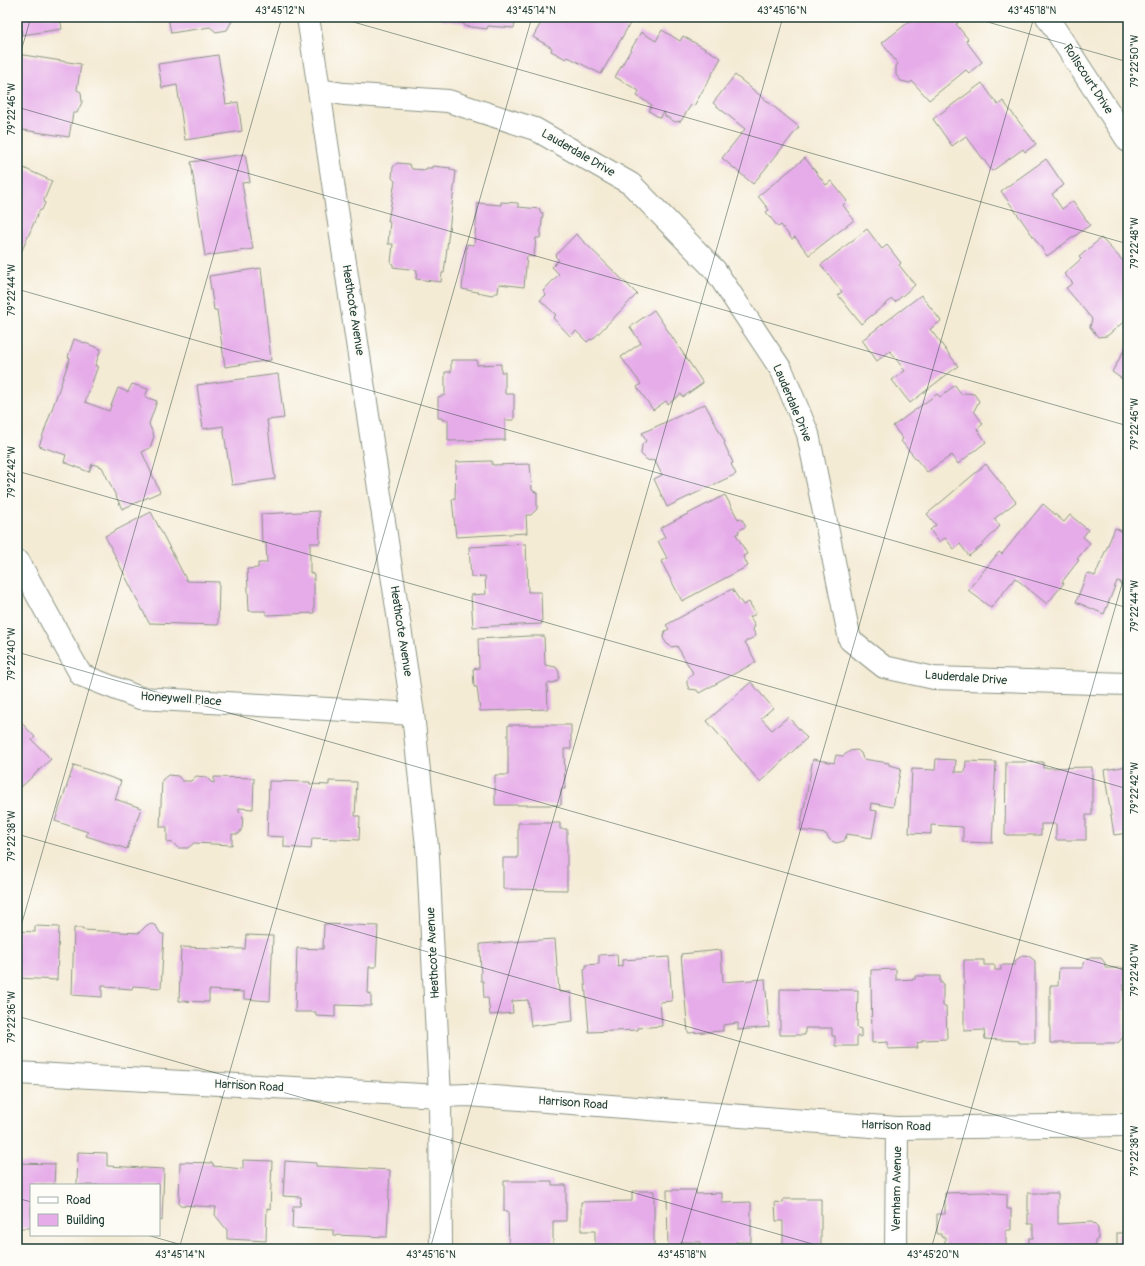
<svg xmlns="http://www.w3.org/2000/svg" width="1145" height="1266" viewBox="0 0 1145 1266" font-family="Pangolin,sans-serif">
<rect width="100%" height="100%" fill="#fdfcf7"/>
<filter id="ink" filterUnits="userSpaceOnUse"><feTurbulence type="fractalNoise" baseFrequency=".025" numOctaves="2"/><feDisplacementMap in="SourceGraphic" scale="8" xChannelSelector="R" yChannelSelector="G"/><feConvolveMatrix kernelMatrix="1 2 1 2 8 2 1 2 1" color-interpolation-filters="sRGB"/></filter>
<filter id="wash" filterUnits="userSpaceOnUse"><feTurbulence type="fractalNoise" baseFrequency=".012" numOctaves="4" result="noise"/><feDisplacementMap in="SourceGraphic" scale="16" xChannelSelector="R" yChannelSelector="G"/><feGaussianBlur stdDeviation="0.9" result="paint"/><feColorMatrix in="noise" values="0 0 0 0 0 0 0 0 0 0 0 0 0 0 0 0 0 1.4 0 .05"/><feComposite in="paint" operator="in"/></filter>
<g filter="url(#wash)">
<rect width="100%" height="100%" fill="#f4ebd5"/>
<g id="blocks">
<g fill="#e6ace9">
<path d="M 20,17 L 60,17 L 62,29 L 22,35 Z"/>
<path d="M 168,17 L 232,17 L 232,21 L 227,30 L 216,32 L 210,27 L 171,33 Z"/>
<path d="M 442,17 L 516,17 L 514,28 L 488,26 L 487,29 L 464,26 L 464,23 L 441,20 Z"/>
<path d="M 540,17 L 626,17 L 632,20 L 601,74 L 568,57 L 566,59 L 551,51 L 552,48 L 533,37 L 543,19 Z"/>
<path d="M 915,17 L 953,17 L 958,23 L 956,24 L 968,39 L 966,41 L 982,62 L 969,73 L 966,70 L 929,100 L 912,81 L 910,83 L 901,81 L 896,75 L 896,66 L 898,64 L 882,43 Z"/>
<path d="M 662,30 L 680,41 L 683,36 L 721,58 L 694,106 L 691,105 L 681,121 L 675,122 L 665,116 L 664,112 L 660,118 L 649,111 L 652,105 L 637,96 L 639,91 L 615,77 L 641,32 L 656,41 Z"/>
<path d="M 17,54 L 81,64 L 77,90 L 81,92 L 82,102 L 77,113 L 73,113 L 69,137 L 17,129 Z"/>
<path d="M 218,55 L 226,104 L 238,102 L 242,131 L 185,140 L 177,85 L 162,88 L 158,64 Z"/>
<path d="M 735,75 L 799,127 L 753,184 L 722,158 L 745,129 L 713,103 Z"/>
<path d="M 982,83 L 998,105 L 1003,101 L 1036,144 L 1025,152 L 1023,149 L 992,171 L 966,136 L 952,146 L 933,119 Z"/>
<path d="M 245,154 L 250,182 L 242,183 L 253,249 L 205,256 L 191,162 Z"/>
<path d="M 805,158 L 826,185 L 831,181 L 847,201 L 843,205 L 854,220 L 809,255 L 795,237 L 792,239 L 781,225 L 778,227 L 766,212 L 769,210 L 758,196 Z"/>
<path d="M 1046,159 L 1064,185 L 1052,194 L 1062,209 L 1073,201 L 1090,225 L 1047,256 L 1001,191 Z"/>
<path d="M 397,163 L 409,164 L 412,169 L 426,170 L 426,168 L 432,168 L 432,166 L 451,168 L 450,170 L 456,171 L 444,273 L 442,273 L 441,282 L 416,279 L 417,270 L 393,267 L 393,264 L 391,263 L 393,244 L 388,244 L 390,221 L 388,221 L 395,181 L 392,178 L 393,167 Z"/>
<path d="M 17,165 L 52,181 L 44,200 L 45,203 L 42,210 L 39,211 L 17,262 Z"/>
<path d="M 501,202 L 518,203 L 518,207 L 540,209 L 540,212 L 543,213 L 540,238 L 536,238 L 534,257 L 527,256 L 524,287 L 499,284 L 498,293 L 495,293 L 492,295 L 462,289 L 467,244 L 474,245 L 478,203 L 501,205 Z"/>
<path d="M 867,229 L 882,249 L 887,245 L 901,263 L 899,265 L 915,285 L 895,302 L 892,299 L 861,324 L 838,295 L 842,292 L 821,265 Z"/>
<path d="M 576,234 L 637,294 L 592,340 L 590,339 L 587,342 L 576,331 L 570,336 L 553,318 L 556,315 L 540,300 L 546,295 L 543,291 L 559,274 L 552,267 L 559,260 L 555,256 Z"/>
<path d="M 1101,238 L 1128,266 L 1128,318 L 1107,336 L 1098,337 L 1090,327 L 1092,319 L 1066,288 L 1073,283 L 1064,274 L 1081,259 L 1079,257 Z"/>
<path d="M 261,268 L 271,360 L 225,367 L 217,310 L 214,310 L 209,276 Z"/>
<path d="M 921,295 L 941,321 L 930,329 L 958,366 L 910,403 L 892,380 L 905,371 L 890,351 L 877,361 L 862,340 Z"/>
<path d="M 654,310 L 703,383 L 683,397 L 681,394 L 668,404 L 666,401 L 653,410 L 637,387 L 641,384 L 621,357 L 641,343 L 630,327 Z"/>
<path d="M 74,339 L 101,349 L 95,366 L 98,366 L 85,402 L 109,411 L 118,388 L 128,392 L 132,384 L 148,389 L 145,397 L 157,401 L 149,424 L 154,436 L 150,448 L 142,452 L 160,492 L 122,509 L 102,467 L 92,464 L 89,472 L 64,462 L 66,455 L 39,446 L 70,358 L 68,357 Z"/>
<path d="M 1128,343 L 1128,383 L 1112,372 Z"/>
<path d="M 451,360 L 477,360 L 477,365 L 501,364 L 501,372 L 505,372 L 505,394 L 514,394 L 514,420 L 505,420 L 505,440 L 448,441 L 448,420 L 442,420 L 442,418 L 438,418 L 438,397 L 445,395 L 445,372 L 451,372 Z"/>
<path d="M 278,374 L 284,418 L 267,420 L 275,479 L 232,485 L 223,426 L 203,429 L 197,385 Z"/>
<path d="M 955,385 L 962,395 L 965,393 L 974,394 L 979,401 L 974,411 L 983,424 L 977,429 L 986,442 L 958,464 L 952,455 L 927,472 L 901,441 L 903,439 L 893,426 L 937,394 L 940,397 Z"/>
<path d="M 705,404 L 725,442 L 724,443 L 733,463 L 731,464 L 736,474 L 667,507 L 654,479 L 662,475 L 655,461 L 647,460 L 641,454 L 642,445 L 646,441 L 642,433 Z"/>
<path d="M 492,461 L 492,465 L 530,464 L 532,490 L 537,493 L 537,509 L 531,515 L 526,515 L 527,533 L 456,537 L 452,499 L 455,499 L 456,462 Z"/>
<path d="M 986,464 L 1016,502 L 994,519 L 1000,526 L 980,547 L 969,556 L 960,544 L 954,549 L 945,538 L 939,542 L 930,530 L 936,525 L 927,514 Z"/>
<path d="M 725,495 L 738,519 L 741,518 L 746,526 L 738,531 L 739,533 L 736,534 L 747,554 L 743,556 L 748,566 L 682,601 L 661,561 L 667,558 L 658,541 L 665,537 L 660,528 Z"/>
<path d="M 1043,504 L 1064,522 L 1070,515 L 1088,530 L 1083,537 L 1090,543 L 1077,559 L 1079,560 L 1062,582 L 1064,583 L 1047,604 L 1015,578 L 991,608 L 968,590 L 999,552 L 1002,554 Z"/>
<path d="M 319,511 L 320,543 L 310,543 L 310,573 L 314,574 L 314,613 L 267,615 L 265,611 L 249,611 L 247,569 L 258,568 L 258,563 L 267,563 L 266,543 L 262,543 L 261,514 Z"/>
<path d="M 151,512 L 187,581 L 219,582 L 218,625 L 149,623 L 105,536 Z"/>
<path d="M 1115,528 L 1128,534 L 1128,587 L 1120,584 L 1121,582 L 1117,581 L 1104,614 L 1076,602 L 1087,573 L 1095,576 Z"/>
<path d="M 526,544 L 528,592 L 541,592 L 542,624 L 473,627 L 471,595 L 486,594 L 485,576 L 471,577 L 469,547 Z"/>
<path d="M 732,589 L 743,605 L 749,602 L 756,614 L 750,617 L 755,625 L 753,630 L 756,636 L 745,642 L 756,662 L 699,693 L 697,690 L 689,689 L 687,684 L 687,680 L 693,673 L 677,646 L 672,647 L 667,644 L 663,638 L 665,631 L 669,629 L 666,625 Z"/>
<path d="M 529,636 L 544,636 L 545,665 L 556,667 L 559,672 L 559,678 L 556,682 L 547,684 L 548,709 L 480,711 L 477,687 L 474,687 L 473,669 L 479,668 L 478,639 Z"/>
<path d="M 751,682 L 773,708 L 761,718 L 772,730 L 788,717 L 807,738 L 760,782 L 707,721 Z"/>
<path d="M 17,718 L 35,737 L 32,740 L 51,759 L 17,791 Z"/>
<path d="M 508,725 L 571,725 L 571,749 L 564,749 L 565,789 L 561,789 L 561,805 L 495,805 L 495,775 L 508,775 Z"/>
<path d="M 857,750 L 861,753 L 863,759 L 889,763 L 889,765 L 901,768 L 893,807 L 871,803 L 870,810 L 877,811 L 872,838 L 847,834 L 844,841 L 836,843 L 830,840 L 826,834 L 800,830 L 813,759 L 834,763 L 836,755 L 843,756 L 850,751 Z"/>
<path d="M 936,759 L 956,760 L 955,772 L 965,772 L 966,761 L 996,762 L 992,843 L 963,842 L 963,827 L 931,825 L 931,834 L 909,833 L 912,769 L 935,770 Z"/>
<path d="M 1006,762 L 1043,762 L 1043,768 L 1092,767 L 1092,815 L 1086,815 L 1086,840 L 1056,840 L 1056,824 L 1041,824 L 1041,835 L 1005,835 Z"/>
<path d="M 74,765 L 121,781 L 115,799 L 141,808 L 127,849 L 86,836 L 88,832 L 55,821 Z"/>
<path d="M 1128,766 L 1128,833 L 1114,835 L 1104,770 Z"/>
<path d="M 168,775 L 178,776 L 182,781 L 191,781 L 196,776 L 206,777 L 211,782 L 214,783 L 214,777 L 254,778 L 253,809 L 239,808 L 239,812 L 243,816 L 242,828 L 239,834 L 232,834 L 232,845 L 194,843 L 188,848 L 178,848 L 173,843 L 167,842 L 167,827 L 160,827 L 162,780 Z"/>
<path d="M 269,781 L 310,782 L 310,784 L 329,785 L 329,781 L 357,782 L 355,816 L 360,816 L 359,840 L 312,838 L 311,849 L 284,847 L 284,837 L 267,836 Z"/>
<path d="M 518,823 L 560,823 L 560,829 L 567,829 L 567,890 L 503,889 L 503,858 L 518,858 Z"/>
<path d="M 152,924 L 156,926 L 161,934 L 164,934 L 161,988 L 133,986 L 132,989 L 106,987 L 106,985 L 102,985 L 102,997 L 72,995 L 74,928 L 83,928 L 83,930 L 139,933 L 147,925 Z"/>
<path d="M 324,924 L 378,926 L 376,967 L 369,967 L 368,993 L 371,994 L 371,1006 L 335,1005 L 335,1017 L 316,1016 L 316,1012 L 295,1012 L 297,948 L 323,949 Z"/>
<path d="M 35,926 L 59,927 L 57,980 L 17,978 L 17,931 L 35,932 Z"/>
<path d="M 246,935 L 273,936 L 270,1001 L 244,999 L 244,992 L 209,990 L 209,1002 L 179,1001 L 181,947 L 245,949 Z"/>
<path d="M 555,939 L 559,992 L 571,992 L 573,1021 L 531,1026 L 528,1000 L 512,1001 L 513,1013 L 490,1015 L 488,998 L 484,998 L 483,981 L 481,981 L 480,944 Z"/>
<path d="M 721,950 L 723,982 L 765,979 L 769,1027 L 738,1030 L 738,1023 L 723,1025 L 723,1031 L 688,1033 L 681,954 Z"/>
<path d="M 617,954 L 618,967 L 622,966 L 622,960 L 669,957 L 672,1001 L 660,1002 L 662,1026 L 638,1028 L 638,1030 L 589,1032 L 584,970 L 586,969 L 586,965 L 599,964 L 599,955 Z"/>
<path d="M 1023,955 L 1029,956 L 1035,961 L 1035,1043 L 1018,1043 L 1018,1041 L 985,1039 L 984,1030 L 964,1031 L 964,960 L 984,960 L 984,965 L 995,965 L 995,970 L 1001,970 L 1001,965 L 1015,965 L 1015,961 Z"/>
<path d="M 1088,958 L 1101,958 L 1105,963 L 1105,968 L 1124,968 L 1124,1036 L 1118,1043 L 1050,1043 L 1050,986 L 1058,986 L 1059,968 L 1083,968 L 1083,963 Z"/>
<path d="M 896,969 L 896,980 L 915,979 L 915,976 L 940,976 L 940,983 L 943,983 L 943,1006 L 946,1006 L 947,1039 L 922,1040 L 922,1042 L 917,1043 L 918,1048 L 888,1049 L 888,1042 L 872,1043 L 871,970 Z"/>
<path d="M 780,989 L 858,990 L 857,1028 L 861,1029 L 861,1037 L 857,1036 L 857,1046 L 835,1046 L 835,1036 L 832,1036 L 832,1028 L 805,1028 L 805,1035 L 780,1035 Z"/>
<path d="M 78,1152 L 107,1153 L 107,1166 L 164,1169 L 162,1221 L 159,1220 L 159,1185 L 77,1185 Z"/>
<path d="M 243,1160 L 272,1161 L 270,1209 L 267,1208 L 266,1241 L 227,1239 L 227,1230 L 215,1215 L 216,1207 L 179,1205 L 180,1162 L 213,1163 L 213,1166 L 243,1169 Z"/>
<path d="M 285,1161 L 316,1163 L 316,1166 L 390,1170 L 387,1237 L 333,1235 L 333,1230 L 292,1228 L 293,1206 L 300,1206 L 301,1197 L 283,1196 Z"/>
<path d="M 17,1163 L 55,1164 L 54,1185 L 31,1185 L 31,1228 L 17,1228 Z"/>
<path d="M 504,1181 L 552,1181 L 552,1185 L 566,1185 L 566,1221 L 553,1221 L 553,1249 L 509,1249 L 508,1211 L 504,1211 Z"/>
<path d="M 667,1190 L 696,1190 L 696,1194 L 722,1193 L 722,1203 L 751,1202 L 751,1242 L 736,1242 L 736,1249 L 701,1249 L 701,1242 L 681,1242 L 681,1249 L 668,1249 Z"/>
<path d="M 632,1191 L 654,1191 L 654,1249 L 595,1249 L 595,1231 L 581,1231 L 581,1202 L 632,1201 Z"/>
<path d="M 985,1192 L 1007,1194 L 1007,1209 L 1011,1209 L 1011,1230 L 1006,1230 L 1006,1249 L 945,1249 L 945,1237 L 941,1237 L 941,1234 L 937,1234 L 937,1214 L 945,1214 L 945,1193 Z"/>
<path d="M 1028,1193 L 1058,1193 L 1058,1224 L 1092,1222 L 1098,1228 L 1098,1239 L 1095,1241 L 1095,1249 L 1029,1249 L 1029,1238 L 1033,1238 L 1033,1224 L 1028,1224 Z"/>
<path d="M 783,1199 L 821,1199 L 821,1249 L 783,1249 L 783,1221 L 776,1221 L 775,1202 L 783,1203 Z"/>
<rect x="1117" y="1233" width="11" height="16"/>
</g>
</g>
</g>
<g filter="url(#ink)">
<use href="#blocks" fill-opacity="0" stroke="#8a9484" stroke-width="1"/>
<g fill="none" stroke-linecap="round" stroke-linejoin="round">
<g stroke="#8a9484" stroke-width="24">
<g id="street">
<path d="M 308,17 L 413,714 L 428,856 L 440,1096 L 441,1249"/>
<path d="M 1047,17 L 1128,141"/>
<path d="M 319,90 L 344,94 L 448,101 L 535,129 L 631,184 L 715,270 L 782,371 L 808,434 L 850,640 L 884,667 L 934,678 L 1128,684"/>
<path d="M 19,562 L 81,675 L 140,698 L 413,714"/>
<path d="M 17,1073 L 440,1096 L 468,1095 L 897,1128 L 1128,1125"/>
<path d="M 896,1249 L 897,1128"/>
</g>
</g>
<use href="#street" stroke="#fff" stroke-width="22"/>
</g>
</g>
<path fill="none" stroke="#1f3d34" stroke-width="1" stroke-opacity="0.45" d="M 336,17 L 1128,244M 970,17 L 1128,62M 17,65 L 31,17M 17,107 L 1128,426M 17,289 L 1128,608M 17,471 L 1128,789M 17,652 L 1128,971M 17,834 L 1128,1153M 17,940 L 282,17M 17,1016 L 830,1249M 17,1198 L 31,1202M 147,1235 L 196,1249M 179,1249 L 532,17M 430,1249 L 783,17M 680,1249 L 1034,17M 931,1249 L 1128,563"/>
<g text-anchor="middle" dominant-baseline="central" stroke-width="4" stroke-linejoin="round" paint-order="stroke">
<g font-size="12" fill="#1f3d34" stroke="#fdfcf7">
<text transform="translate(1088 79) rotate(57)">Rollscourt Drive</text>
<text transform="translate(578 153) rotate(30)">Lauderdale Drive</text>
<text transform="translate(353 310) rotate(81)">Heathcote Avenue</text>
<text transform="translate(792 403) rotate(67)">Lauderdale Drive</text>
<text transform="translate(401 631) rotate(81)">Heathcote Avenue</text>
<text transform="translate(966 678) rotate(4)">Lauderdale Drive</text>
<text transform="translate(181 699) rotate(4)">Honeywell Place</text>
<text transform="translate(433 953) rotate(-93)">Heathcote Avenue</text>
<text transform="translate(249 1086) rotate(3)">Harrison Road</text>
<text transform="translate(573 1103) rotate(4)">Harrison Road</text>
<text transform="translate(896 1126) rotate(2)">Harrison Road</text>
<text transform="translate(897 1189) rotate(-89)">Vernham Avenue</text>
</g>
</g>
<rect width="1145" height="1266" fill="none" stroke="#fdfcf7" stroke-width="44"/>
<rect x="30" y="1184" width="130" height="52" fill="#fdfcf7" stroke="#a4b0a9"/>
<rect x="38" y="1197" width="20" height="6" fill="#ffffff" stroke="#a4b0a9"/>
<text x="66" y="1204" font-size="12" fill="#1f3d34">Road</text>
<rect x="38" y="1214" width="20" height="12" fill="#e6ace9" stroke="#a4b0a9"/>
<text x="66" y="1224" font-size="12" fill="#1f3d34">Building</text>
<rect x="22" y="22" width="1101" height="1222" fill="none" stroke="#1f3d34" stroke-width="1.5"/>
<g font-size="10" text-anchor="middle" fill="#1f3d34">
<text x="280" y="14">43°45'12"N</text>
<text x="531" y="14">43°45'14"N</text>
<text x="782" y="14">43°45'16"N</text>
<text x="1032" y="14">43°45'18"N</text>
<text transform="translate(1134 61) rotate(-90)" y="4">79°22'50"W</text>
<text transform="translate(11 109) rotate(-90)" y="4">79°22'46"W</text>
<text transform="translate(1134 243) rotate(-90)" y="4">79°22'48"W</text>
<text transform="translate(11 290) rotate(-90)" y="4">79°22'44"W</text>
<text transform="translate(1134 424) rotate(-90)" y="4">79°22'46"W</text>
<text transform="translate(11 472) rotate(-90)" y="4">79°22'42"W</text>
<text transform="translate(1134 606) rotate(-90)" y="4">79°22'44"W</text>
<text transform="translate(11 654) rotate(-90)" y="4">79°22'40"W</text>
<text transform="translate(1134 788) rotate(-90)" y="4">79°22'42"W</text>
<text transform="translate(11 836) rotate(-90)" y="4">79°22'38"W</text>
<text transform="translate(1134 970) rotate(-90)" y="4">79°22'40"W</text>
<text transform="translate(11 1017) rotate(-90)" y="4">79°22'36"W</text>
<text transform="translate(1134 1151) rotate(-90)" y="4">79°22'38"W</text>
<text x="180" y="1258">43°45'14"N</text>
<text x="431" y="1258">43°45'16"N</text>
<text x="682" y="1258">43°45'18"N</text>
<text x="933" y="1258">43°45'20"N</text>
</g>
</svg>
